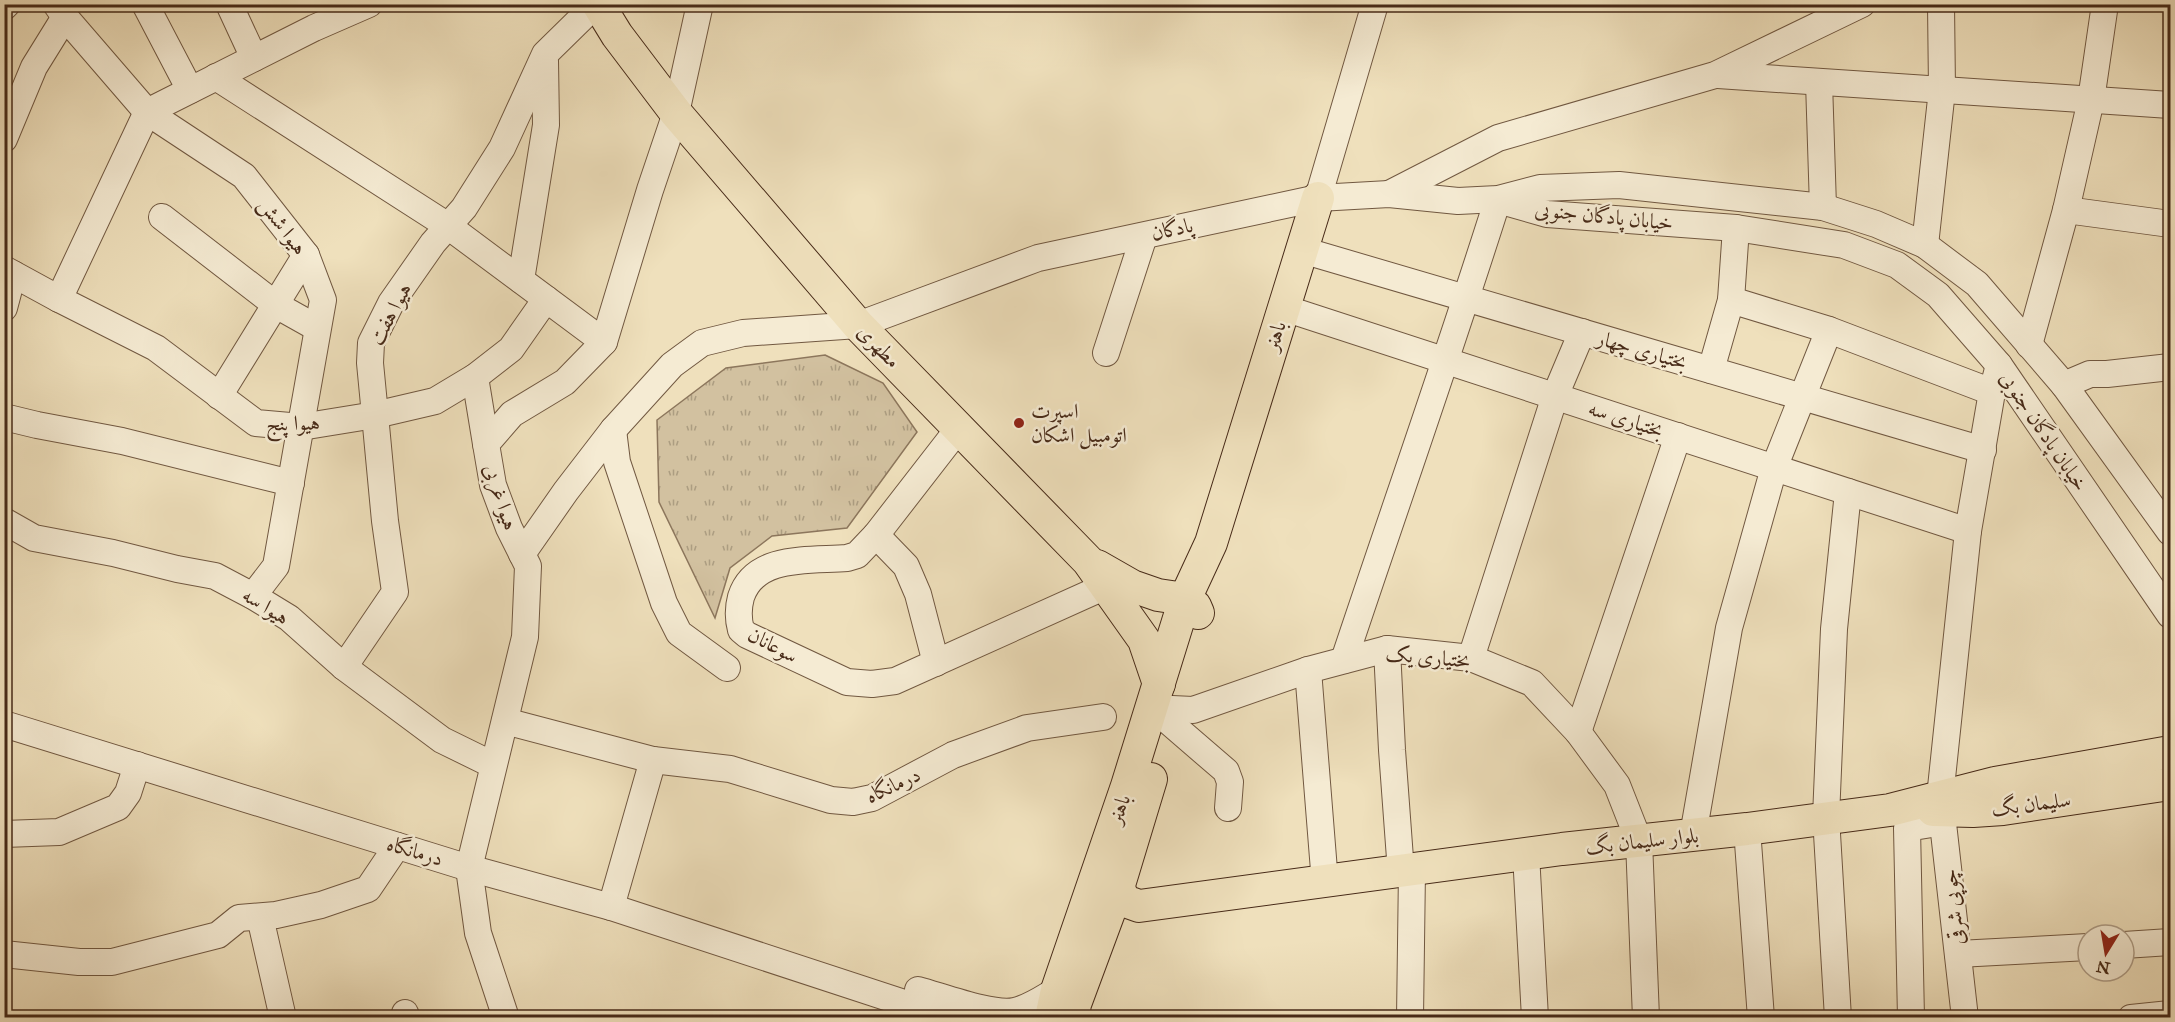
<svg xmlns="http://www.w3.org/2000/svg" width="2175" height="1022" viewBox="0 0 2175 1022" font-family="'IM FELL Great Primer',Amiri,serif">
<defs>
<pattern id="park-tufts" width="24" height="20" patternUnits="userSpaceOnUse" patternTransform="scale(1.5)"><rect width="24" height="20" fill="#d2c1a0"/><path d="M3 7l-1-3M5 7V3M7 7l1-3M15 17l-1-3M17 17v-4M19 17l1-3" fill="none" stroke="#ac9d81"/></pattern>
</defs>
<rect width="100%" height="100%" fill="#efe0bc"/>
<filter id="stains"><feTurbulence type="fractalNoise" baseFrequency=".00333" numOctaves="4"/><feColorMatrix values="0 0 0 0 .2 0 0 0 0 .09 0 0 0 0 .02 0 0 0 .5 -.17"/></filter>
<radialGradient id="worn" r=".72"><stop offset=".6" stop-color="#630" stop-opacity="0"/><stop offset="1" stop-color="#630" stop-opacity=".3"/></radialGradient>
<path fill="url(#park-tufts)" stroke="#8c765c" stroke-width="1.5" d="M 825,355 L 883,383 L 917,432 L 847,528 L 772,536 L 730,568 L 715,618 L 659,502 L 657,420 L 726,368 Z"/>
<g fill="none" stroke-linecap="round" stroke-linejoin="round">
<g stroke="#715841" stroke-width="28">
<g id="minor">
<path d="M 56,4 L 65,17 L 147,112 L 244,176 L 306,255 L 323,300 L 276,566 L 253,596"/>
<path d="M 145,4 L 190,90"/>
<path d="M 229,4 L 254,58"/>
<path d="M 4,7 L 7,4"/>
<path d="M 1718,75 L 2170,105"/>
<path d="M 216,77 L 448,226 L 604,342"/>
<path d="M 1819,82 L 1823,207"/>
<path d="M 4,139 L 34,67 L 65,17"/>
<path d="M 1389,194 L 1498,138 L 1715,75 L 1862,4"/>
<path d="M 1318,198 L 1375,4"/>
<path d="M 1498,200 L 1547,214 L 1736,228 L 1844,245 L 1897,265 L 1938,295 L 1999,365 L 2170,615"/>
<path d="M 2066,210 L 2170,224"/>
<path d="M 162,217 L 276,305 L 317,328"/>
<path d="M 1925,245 L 1942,90 L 1941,4"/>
<path d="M 1302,250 L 1983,450"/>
<path d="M 4,269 L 59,299 L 156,348 L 256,423 L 301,427 L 375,415 L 435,401 L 475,377 L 511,349 L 546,299"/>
<path d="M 521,280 L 546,125 L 545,61"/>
<path d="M 59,299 L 147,112 L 314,28 L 369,4"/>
<path d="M 1731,300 L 1829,330 L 1992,392"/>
<path d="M 4,308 L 13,274"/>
<path d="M 1284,308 L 1968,531"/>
<path d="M 2029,345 L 2066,210 L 2091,100 L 2105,4"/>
<path d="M 1106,353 L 1144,236"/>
<path d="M 1711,370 L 1731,300 L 1736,228"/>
<path d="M 475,377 L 486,444"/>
<path d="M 2064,385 L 2090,374 L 2107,374 L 2170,367"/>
<path d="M 219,396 L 306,255"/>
<path d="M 4,417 L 37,425 L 122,441 L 291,483"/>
<path d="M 959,428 L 876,535 L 857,555 L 847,558 C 810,561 755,554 741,597 C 738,608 738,619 741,630 L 747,635 L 847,682 L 872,684 L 895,681 L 1106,586"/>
<path d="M 613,430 L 617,462 L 664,603 L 679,633 L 727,668"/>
<path d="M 4,521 L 34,538 L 113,553 L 177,569 L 215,576 L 253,596 L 289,618 L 344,667 L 442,740 L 493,765"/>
<path d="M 876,535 L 906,566 L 918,594 L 936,663"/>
<path d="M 522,554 L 566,491 L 613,430 L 672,365 L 702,343 L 743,333 L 858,325 L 1038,258 L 1318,198 L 1389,194 L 1458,201 L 1498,199 L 1540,188 L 1619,185 L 1823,207 L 1876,224 L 1925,245 L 1977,284 L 2064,385 L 2170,532"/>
<path d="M 1387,649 L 1392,750 L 1401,872"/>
<path d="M 1471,658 L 1555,396 L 1582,332"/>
<path d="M 1344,660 C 1395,507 1449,354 1498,199"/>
<path d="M 344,667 L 395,592 L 385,521 L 375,415 L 370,363 L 371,343 L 391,303 L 433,243 L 464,208 L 502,148 L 545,54 L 596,4"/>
<path d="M 1308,670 L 1325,883"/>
<path d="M 1172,709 L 1193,710 L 1308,670 L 1387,649 L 1471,658 L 1532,683 L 1578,732 L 1617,785 L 1639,841 L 1646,1018"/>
<path d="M 505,721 L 653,760 L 730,769 L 831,800 L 853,802 L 872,798 L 953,755 L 1027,728 L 1103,717"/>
<path d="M 1168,721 L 1226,771 L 1230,782 L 1228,808"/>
<path d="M 4,724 L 469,868 L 611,907 L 950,1018"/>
<path d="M 1578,732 L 1678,436"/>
<path d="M 1747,829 L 1761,1018"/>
<path d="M 4,834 L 59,832 L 118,807 L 128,793 L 137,765"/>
<path d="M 1693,835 L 1729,628 L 1774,468 L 1829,330"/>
<path d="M 1526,854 L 1535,1018"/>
<path d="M 611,907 L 653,760"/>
<path d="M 260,917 L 283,1018"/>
<path d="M 2124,945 L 2170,942"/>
<path d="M 4,954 L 79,962 L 112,962 L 218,935 L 239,918 L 276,915 L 321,905 L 368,889 L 397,846"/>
<path d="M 1958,954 L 2088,947"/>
<path d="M 918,990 C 941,996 993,1016 1015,1011 C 1031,1007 1043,998 1057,990"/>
<path d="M 405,1013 L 407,1018"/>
<path d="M 506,1018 L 478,933 L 469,868 L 525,637 L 528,566 L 509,528 L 493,485 L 486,444 L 512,414 L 565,382 L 604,342 L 650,190 L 676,113 L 700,4"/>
<path d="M 1410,1018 L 1412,870"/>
<path d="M 1838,1018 L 1826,817 L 1834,629 L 1848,492"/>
<path d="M 1911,1018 L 1907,828 L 1944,822"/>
<path d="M 1965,1018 L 1940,797 L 1968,531 L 1992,392 L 1999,365"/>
<path d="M 2131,1018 L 2170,1014"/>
</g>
</g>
<g stroke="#472a18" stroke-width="34">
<g id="major">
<path d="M 598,4 L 617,35 L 676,113 L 858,325 L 1088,561 L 1144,640 L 1159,684"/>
<path d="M 1097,566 L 1132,586 L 1158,595 L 1185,599 L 1195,606 L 1198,613"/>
<path d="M 1933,810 L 1973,811 L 2003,809 L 2170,784"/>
<path d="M 1118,888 L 1125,901 L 1139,906 L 1562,849 L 1747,829 L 1890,810 L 1995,783 L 2170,752"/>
<path d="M 1051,1018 L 1057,990 L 1127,786 L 1185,599 L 1211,543 L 1318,198"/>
<path d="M 1073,1018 L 1075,1004 L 1118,888 L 1151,779"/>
</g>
</g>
<use href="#minor" stroke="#f5ebd3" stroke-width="26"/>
<use href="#major" stroke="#efe0bc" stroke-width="32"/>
</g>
<circle fill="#8f2418" stroke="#f5ebd3" stroke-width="2" cx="1019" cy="423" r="6"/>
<g text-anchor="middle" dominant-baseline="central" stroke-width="5" stroke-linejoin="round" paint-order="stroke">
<g font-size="21" fill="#472a18" stroke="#f5ebd3">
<text transform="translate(1604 216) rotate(6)">خیابان پادگان جنوبی</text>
<text transform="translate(283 226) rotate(53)">هیوا شش</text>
<text transform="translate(1172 229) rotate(-12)">پادگان</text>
<text transform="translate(390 314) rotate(-62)">هیوا هفت</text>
<text transform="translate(1275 336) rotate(-73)">باهنر</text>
<text transform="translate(879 346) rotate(46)">مطهری</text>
<text transform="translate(1642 350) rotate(16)">بختیاری چهار</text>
<text transform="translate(1626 419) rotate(18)">بختیاری سه</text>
<text transform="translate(293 423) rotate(-1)">هیوا پنج</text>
<text transform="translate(2044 431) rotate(56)">خیابان پادگان جنوبی</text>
<text transform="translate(501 497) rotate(72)">هیوا غربی</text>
<text transform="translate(266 606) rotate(32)">هیوا سه</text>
<text transform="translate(773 645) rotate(28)">سوعانان</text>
<text transform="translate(1428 657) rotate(5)">بختیاری یک</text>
<text transform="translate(893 785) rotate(-25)">درمانگاه</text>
<text transform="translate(2031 804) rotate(-7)">سلیمان بگ</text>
<text transform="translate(1119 809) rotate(-70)">باهنر</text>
<text transform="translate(1642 841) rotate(-6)">بلوار سلیمان بگ</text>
<text transform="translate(415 851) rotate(17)">درمانگاه</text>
<text transform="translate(1953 907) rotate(-96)">چوپی شرقی</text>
</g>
<g font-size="21" fill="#472a18" stroke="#f5ebd3" text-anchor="start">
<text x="1031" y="411">اسپرت<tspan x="1031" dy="24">اتومبیل اشکان</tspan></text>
</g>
</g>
<rect width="2175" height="1022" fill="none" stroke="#efe0bc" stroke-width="24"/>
<rect x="6" y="6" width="2163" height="1010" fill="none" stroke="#472a18" stroke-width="3"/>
<rect x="12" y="12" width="2151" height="998" fill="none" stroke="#472a18" stroke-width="1.5"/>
<g transform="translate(2106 953) rotate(191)"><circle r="28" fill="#f5ebd3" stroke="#af9e88" stroke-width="1.5"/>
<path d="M0-4.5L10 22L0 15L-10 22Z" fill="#8f2418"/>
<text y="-9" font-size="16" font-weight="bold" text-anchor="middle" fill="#472a18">N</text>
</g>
<rect width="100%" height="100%" filter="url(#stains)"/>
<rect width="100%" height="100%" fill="url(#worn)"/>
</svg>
